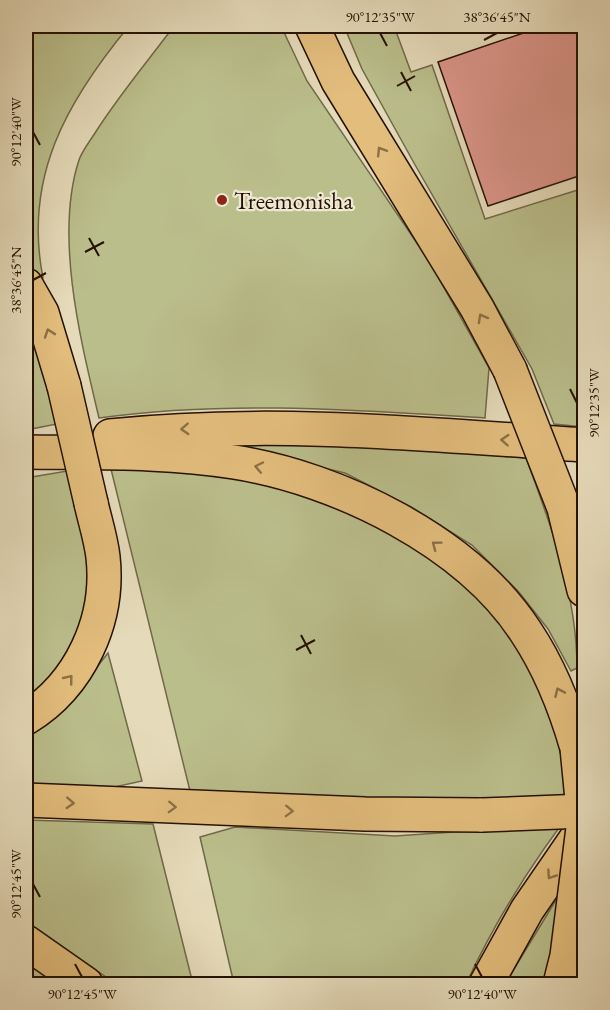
<svg xmlns="http://www.w3.org/2000/svg" width="610" height="1010" viewBox="0 0 610 1010" font-family="'EB Garamond',serif">
<rect width="100%" height="100%" fill="#e5dab9"/>
<filter id="stains"><feTurbulence type="fractalNoise" baseFrequency=".00333" numOctaves="4"/><feColorMatrix values="0 0 0 0 .2 0 0 0 0 .09 0 0 0 0 .02 0 0 0 .5 -.17"/></filter>
<radialGradient id="worn" r=".72"><stop offset=".6" stop-color="#630" stop-opacity="0"/><stop offset="1" stop-color="#630" stop-opacity=".3"/></radialGradient>
<g fill="#babe8b" stroke="#706848" stroke-width="1.5">
<path d="M 26,26 L 129,26 C 67,101 23,177 43,278 L 36,282 L 26,268 Z"/>
<path d="M 174,26 L 281,26 L 307,81 L 429,261 L 489,368 L 485,418 C 356,410 228,400 99,418 C 81,342 54,236 79,160 C 82,151 90,141 95,133 C 119,95 148,61 174,26 Z"/>
<path d="M 344,26 L 377,26 L 379,28 L 394,26 L 411,72 L 432,65 L 485,219 L 584,188 L 584,427 L 554,424 L 532,369 L 414,163 L 362,69 Z"/>
<path d="M 26,299 L 62,423 L 26,430 Z"/>
<path d="M 220,443 L 385,446 L 526,458 C 551,525 577,595 577,668 L 571,671 L 548,629 L 518,591 L 472,545 L 411,507 L 345,473 Z"/>
<path d="M 110,465 C 153,469 199,468 242,477 C 346,497 472,562 528,656 C 536,670 541,687 547,702 C 559,733 572,764 584,795 C 538,853 497,917 466,984 L 234,984 L 200,837 L 235,827 L 395,836 L 468,831 L 475,803 L 190,791 Z"/>
<path d="M 73,470 L 90,559 L 91,601 L 70,659 L 26,705 L 26,478 Z"/>
<path d="M 108,653 L 142,781 L 110,788 L 26,785 L 26,736 L 41,726 L 82,686 Z"/>
<path d="M 26,820 L 153,824 L 193,984 L 116,984 L 26,921 Z"/>
<path d="M 573,872 L 551,984 L 505,984 Z"/>
<path d="M 26,957 L 64,984 L 26,984 Z"/>
</g>
<path fill="#db9489" stroke="#251104" stroke-width="1.5" d="M 544,26 L 585,26 L 585,174 L 488,206 L 438,62 Z"/>
<g fill="none" stroke-linecap="round" stroke-linejoin="round">
<g stroke="#251104" stroke-width="36">
<g id="highway">
<path d="M 312,26 L 338,81 L 477,308 L 510,370"/>
<path d="M 26,285 L 42,313 L 64,386"/>
<path d="M 110,436 C 268,419 426,434 584,445"/>
<path d="M 26,452 C 95,453 165,451 234,462 C 338,478 468,542 526,632 C 550,668 565,706 577,748"/>
<path d="M 564,508 L 584,590"/>
<path d="M 26,718 C 80,685 110,620 103,557 C 101,539 95,521 91,503"/>
<path d="M 26,800 L 365,814 L 482,815"/>
<path d="M 26,942 L 86,984"/>
<path d="M 486,984 L 527,910 L 584,827"/>
</g>
</g>
<use href="#highway" stroke="#e2bd7c" stroke-width="33"/>
<g stroke="#251104" stroke-width="36" stroke-linecap="butt">
<g id="highway-bridge">
<path d="M 510,370 L 564,508"/>
<path d="M 64,386 L 91,503"/>
<path d="M 482,815 L 584,811"/>
<path d="M 560,984 L 567,956 L 584,820 L 577,748"/>
</g>
</g>
<use href="#highway-bridge" stroke="#e2bd7c" stroke-width="33"/>
</g>
<defs><path id="oneway-chevron" d="M-2-3.5L2.5 0L-2 3.5" fill="none" stroke-width="1.6" stroke-linecap="round" stroke-linejoin="round" transform="scale(1.5)"/></defs>
<g stroke="#8d7046">
<use href="#oneway-chevron" transform="translate(381 151) rotate(-122)"/>
<use href="#oneway-chevron" transform="translate(482 318) rotate(-119)"/>
<use href="#oneway-chevron" transform="translate(49 333) rotate(-109)"/>
<use href="#oneway-chevron" transform="translate(185 429) rotate(177)"/>
<use href="#oneway-chevron" transform="translate(505 440) rotate(-176)"/>
<use href="#oneway-chevron" transform="translate(259 467) rotate(-168)"/>
<use href="#oneway-chevron" transform="translate(436 545) rotate(-143)"/>
<use href="#oneway-chevron" transform="translate(69 679) rotate(-51)"/>
<use href="#oneway-chevron" transform="translate(559 692) rotate(-114)"/>
<use href="#oneway-chevron" transform="translate(70 803) rotate(3)"/>
<use href="#oneway-chevron" transform="translate(172 807) rotate(2)"/>
<use href="#oneway-chevron" transform="translate(289 811) rotate(2)"/>
<use href="#oneway-chevron" transform="translate(551 875) rotate(124)"/>
</g>
<path fill="none" stroke="#251104" stroke-width="2" d="M 380,33 L 387,46M 484,40 L 497,33M 401,72 L 411,91M 397,86 L 415,76M 33,132 L 40,145M 89,238 L 99,256M 85,252 L 104,242M 33,280 L 46,273M 570,389 L 577,403M 301,635 L 311,654M 296,650 L 315,640M 33,884 L 40,897M 75,964 L 82,977M 475,964 L 482,977"/>
<circle fill="#8f2418" stroke="#eee7d2" stroke-width="2" cx="222" cy="200" r="6"/>
<g text-anchor="middle" dominant-baseline="central" stroke-width="4.5" stroke-linejoin="round" paint-order="stroke">
<g font-size="24" fill="#251104" stroke="#eee7d2" text-anchor="start">
<text x="234" y="200">Treemonisha</text>
</g>
</g>
<rect width="610" height="1010" fill="none" stroke="#e5dab9" stroke-width="66"/>
<rect x="33" y="33" width="544" height="944" fill="none" stroke="#251104" stroke-width="2"/>
<g font-size="15" text-anchor="middle" fill="#251104">
<text x="380" y="22">90°12'35"W</text>
<text x="497" y="22">38°36'45"N</text>
<text transform="translate(16 132) rotate(-90)" y="5">90°12'40"W</text>
<text transform="translate(16 280) rotate(-90)" y="5">38°36'45"N</text>
<text transform="translate(594 403) rotate(-90)" y="5">90°12'35"W</text>
<text transform="translate(16 884) rotate(-90)" y="5">90°12'45"W</text>
<text x="82" y="999">90°12'45"W</text>
<text x="482" y="999">90°12'40"W</text>
</g>
<rect width="100%" height="100%" filter="url(#stains)"/>
<rect width="100%" height="100%" fill="url(#worn)"/>
</svg>
